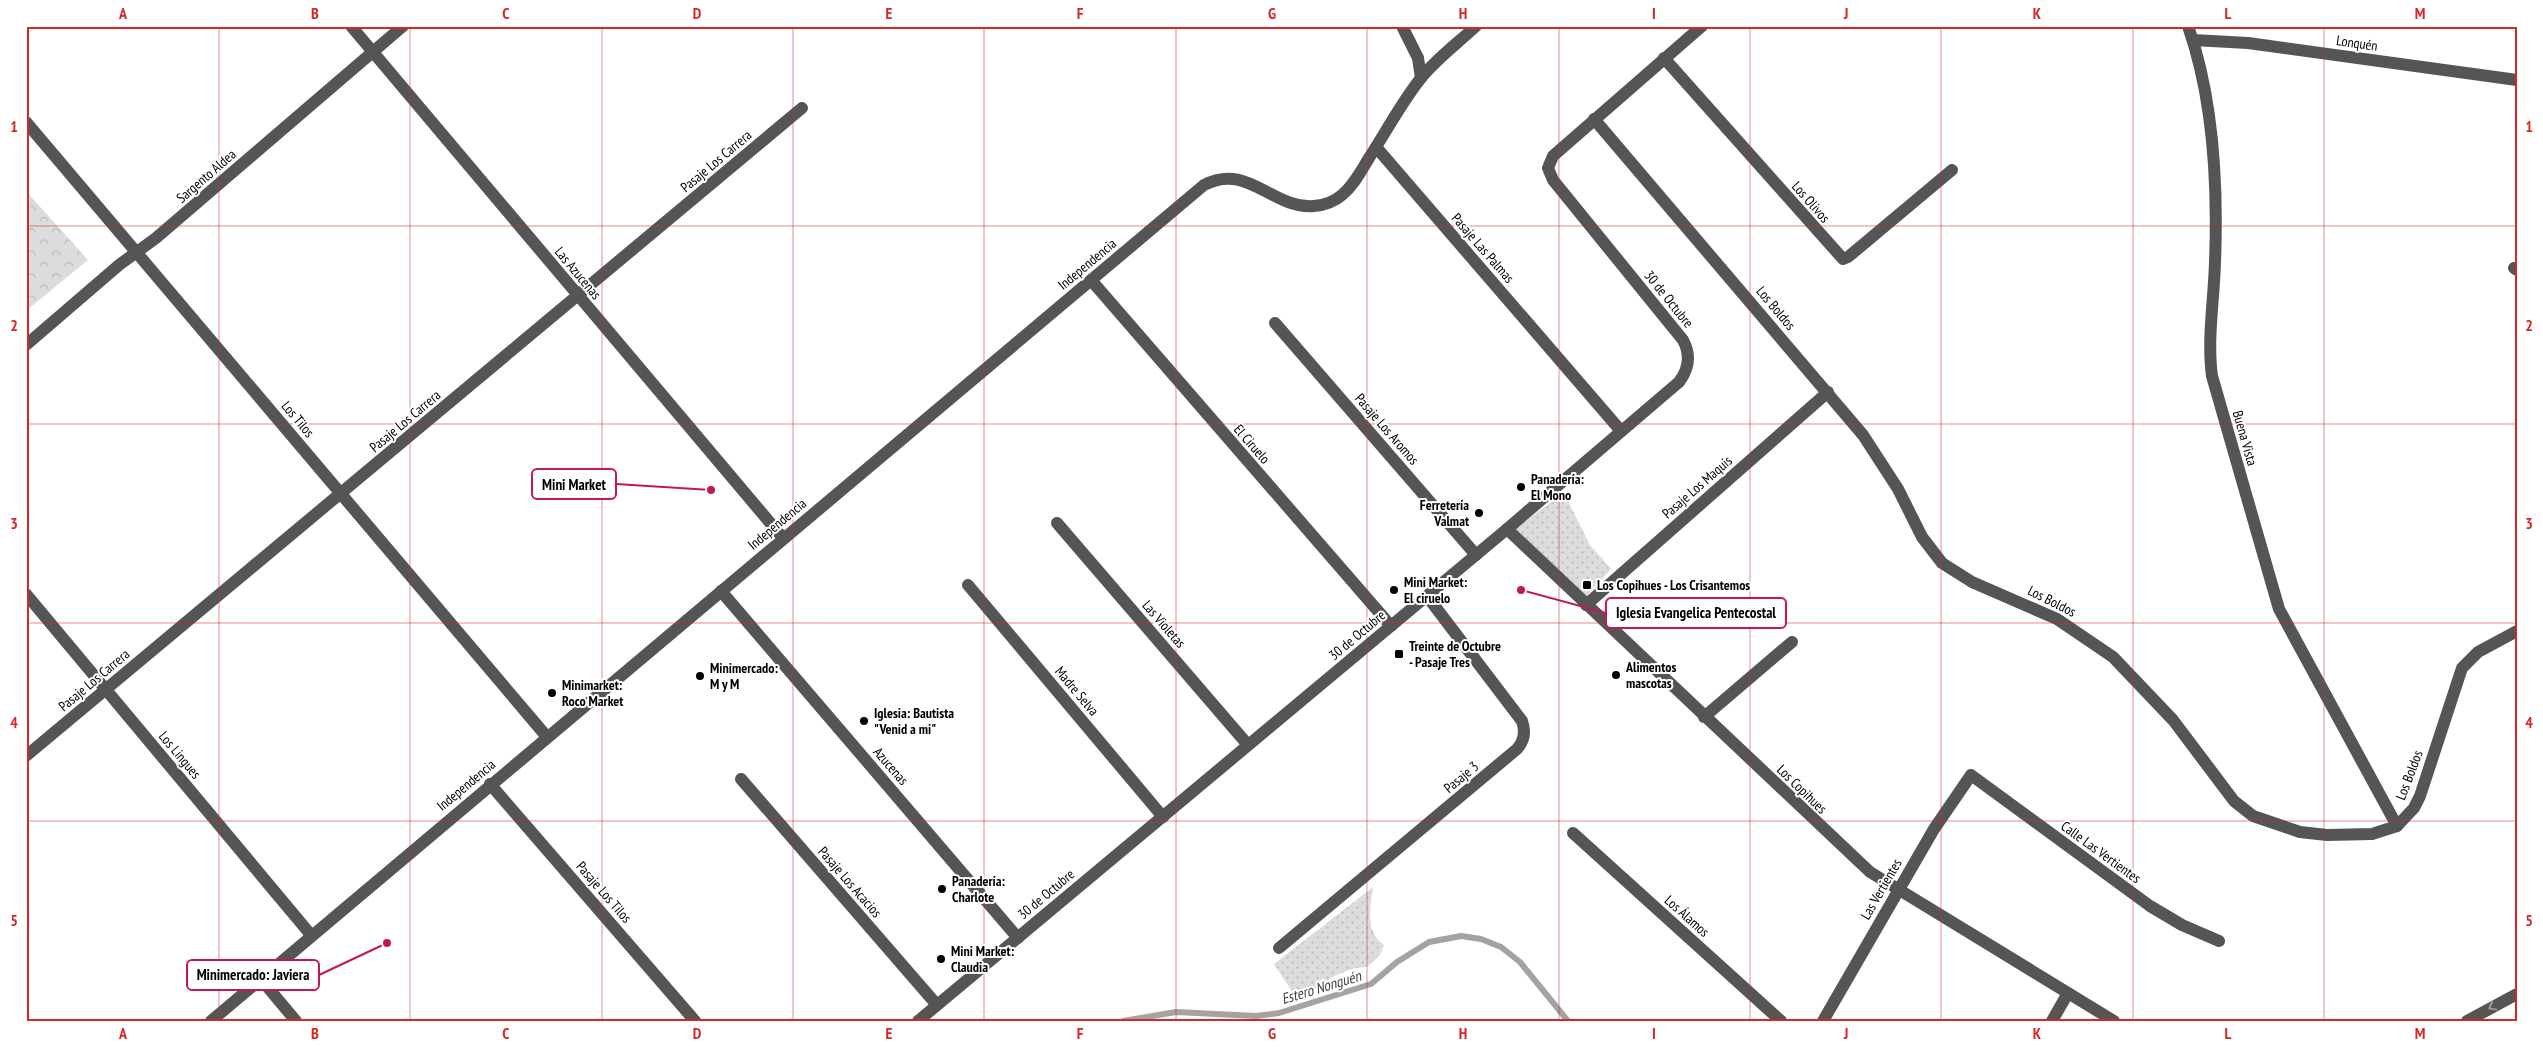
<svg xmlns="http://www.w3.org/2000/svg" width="2543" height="1047" viewBox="0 0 2543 1047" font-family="'PT Sans Narrow',sans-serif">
<defs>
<pattern id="grass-dots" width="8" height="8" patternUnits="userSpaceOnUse" patternTransform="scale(1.25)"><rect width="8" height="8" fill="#dcdcdc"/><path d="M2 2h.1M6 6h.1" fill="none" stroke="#bbb" stroke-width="1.8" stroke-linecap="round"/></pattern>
<pattern id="forest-crowns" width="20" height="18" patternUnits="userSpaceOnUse" patternTransform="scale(1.25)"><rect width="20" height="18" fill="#dcdcdc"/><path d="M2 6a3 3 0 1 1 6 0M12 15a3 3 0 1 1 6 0" fill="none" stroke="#bbb"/></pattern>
</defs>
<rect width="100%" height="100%" fill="#fff"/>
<g fill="url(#grass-dots)">
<path d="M 1564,493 L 1590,545 L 1611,569 L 1585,598 L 1512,530 Z"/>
<path d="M 1373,887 C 1370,907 1365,932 1384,945 L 1380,955 L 1367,967 C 1344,967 1316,986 1299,1002 L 1274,964 Z"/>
</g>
<path fill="url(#forest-crowns)" d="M 26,191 L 88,260 L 26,311 Z"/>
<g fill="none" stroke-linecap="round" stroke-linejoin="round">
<path stroke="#a3a3a3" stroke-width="6" d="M 1123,1021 L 1176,1012 L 1256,1016 L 1279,1013 L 1371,984 L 1397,962 L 1429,942 L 1461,936 L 1481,939 L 1501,947 L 1520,962 L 1568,1021"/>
<g stroke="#555" stroke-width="12">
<path d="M 351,26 L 783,538"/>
<path d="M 1402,26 L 1418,58 L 1421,78"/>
<path d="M 2188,26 C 2214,100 2218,184 2215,262 C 2214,300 2207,339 2212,376 L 2279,609 L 2397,826"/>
<path d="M 2193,40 L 2248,43 L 2517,80"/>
<path d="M 1664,58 L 1843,259 L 1848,257 L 1952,170"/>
<path d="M 1594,119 L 1863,435 L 1898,489 L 1922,537 L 1942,563 L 1972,582 L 2057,619 L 2113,657 L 2173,720 L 2234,801 L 2253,816 L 2300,832 L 2327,835 L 2372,834 L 2397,826 L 2414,808 L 2420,796 L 2462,668 L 2478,652 L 2517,631"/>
<path d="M 26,122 L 547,737"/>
<path d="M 1376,147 L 1621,431"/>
<path d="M 2514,268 L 2517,270"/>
<path d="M 1091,280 L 1391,626"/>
<path d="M 1275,323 L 1476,555"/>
<path d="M 26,345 L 119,265 L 156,238 L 403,26"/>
<path d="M 1057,523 L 1248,745"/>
<path d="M 1507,529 L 1870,872 L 2114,1021"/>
<path d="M 968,585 L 1163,817"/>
<path d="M 721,591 L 1018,938"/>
<path d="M 26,594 L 311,935"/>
<path d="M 1586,605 L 1828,392"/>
<path d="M 1704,717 L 1792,642"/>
<path d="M 26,756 L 802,108"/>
<path d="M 741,779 L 937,1005"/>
<path d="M 490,784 L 695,1021"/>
<path d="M 1573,833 L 1781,1021"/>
<path d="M 1279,948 L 1517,749 C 1524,741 1526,732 1522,721 L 1427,596"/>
<path d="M 260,978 L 296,1021"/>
<path d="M 211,1021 L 1204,185 C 1248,162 1271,209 1314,206 C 1325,205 1334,202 1342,195 C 1354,185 1361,171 1369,158 C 1386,132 1401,103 1421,78 C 1436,59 1458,43 1476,26"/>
<path d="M 918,1021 L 1507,529 L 1679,382 C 1689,369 1691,355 1683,340 L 1553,180 L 1548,168 L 1553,156 L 1702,26"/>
<path d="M 1823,1021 L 1934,829 L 1971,775 L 2150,906 L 2182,925 L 2219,941"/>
<path d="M 2052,1021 L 2068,993"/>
<path d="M 2467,1021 L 2517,994"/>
</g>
</g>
<defs><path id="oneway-chevron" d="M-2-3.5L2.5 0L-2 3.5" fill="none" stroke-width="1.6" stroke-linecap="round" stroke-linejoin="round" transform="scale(1.25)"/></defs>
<use stroke="#999" href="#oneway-chevron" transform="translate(2492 1007) rotate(151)"/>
<path fill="none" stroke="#d62828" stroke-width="1" stroke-opacity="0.55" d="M 219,26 L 219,1021M 410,26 L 410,1021M 602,26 L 602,1021M 793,26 L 793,1021M 984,26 L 984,1021M 1176,26 L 1176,1021M 1367,26 L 1367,1021M 1559,26 L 1559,1021M 1750,26 L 1750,1021M 1941,26 L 1941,1021M 2133,26 L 2133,1021M 2324,26 L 2324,1021M 26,226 L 2517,226M 26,424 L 2517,424M 26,623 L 2517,623M 26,821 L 2517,821"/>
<g fill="#000" stroke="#fff" stroke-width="2">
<circle cx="1521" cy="487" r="5"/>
<circle cx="1479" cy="513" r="5"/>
<rect x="1582" y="580" width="10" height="10" rx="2.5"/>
<circle cx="1394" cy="590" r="5"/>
<rect x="1394" y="649" width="10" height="10" rx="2.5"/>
<circle cx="1616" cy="675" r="5"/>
<circle cx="700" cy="676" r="5"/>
<circle cx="552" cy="693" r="5"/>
<circle cx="864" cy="721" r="5"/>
<circle cx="942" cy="889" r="5"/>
<circle cx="941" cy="959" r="5"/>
</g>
<g text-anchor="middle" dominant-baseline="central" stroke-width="4" stroke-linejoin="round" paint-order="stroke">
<g font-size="14" fill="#000" stroke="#fff">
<text transform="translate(2357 43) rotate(8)">Lonquén</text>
<text transform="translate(716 161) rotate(-40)">Pasaje Los Carrera</text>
<text transform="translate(206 176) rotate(-41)">Sargento Aldea</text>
<text transform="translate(1811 202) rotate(49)">Los Olivos</text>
<text transform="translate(1483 248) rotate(49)">Pasaje Las Palmas</text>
<text transform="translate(1087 264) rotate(-40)">Independencia</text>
<text transform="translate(578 273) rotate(50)">Las Azucenas</text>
<text transform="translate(1669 299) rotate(51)">30 de Octubre</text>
<text transform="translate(1776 308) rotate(50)">Los Boldos</text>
<text transform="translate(298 419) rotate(50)">Los Tilos</text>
<text transform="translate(405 421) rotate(-40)">Pasaje Los Carrera</text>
<text transform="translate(1387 429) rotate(49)">Pasaje Los Aromos</text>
<text transform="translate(2245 438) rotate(74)">Buena Vista</text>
<text transform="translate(1252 444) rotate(49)">El Ciruelo</text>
<text transform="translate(1697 487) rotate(-41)">Pasaje Los Maquis</text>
<text transform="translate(777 524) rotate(-40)">Independencia</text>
<text transform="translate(2052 601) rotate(27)">Los Boldos</text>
<text transform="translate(1164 624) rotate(49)">Las Violetas</text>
<text transform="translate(1357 635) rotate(-40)">30 de Octubre</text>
<text transform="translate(94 680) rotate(-40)">Pasaje Los Carrera</text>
<text transform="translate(1077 691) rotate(50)">Madre Selva</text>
<text transform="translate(180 755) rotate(50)">Los Lingues</text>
<text transform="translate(891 766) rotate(49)">Azucenas</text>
<text transform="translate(2409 775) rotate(-69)">Los Boldos</text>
<text transform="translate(1461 777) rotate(-40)">Pasaje 3</text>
<text transform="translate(466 785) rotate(-40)">Independencia</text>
<text transform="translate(1802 789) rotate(44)">Los Copihues</text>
<text transform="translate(2101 852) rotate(36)">Calle Las Vertientes</text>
<text transform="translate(850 882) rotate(49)">Pasaje Los Acacios</text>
<text transform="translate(1881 889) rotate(-60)">Las Vertientes</text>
<text transform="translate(604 892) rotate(49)">Pasaje Los Tilos</text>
<text transform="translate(1046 894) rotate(-40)">30 de Octubre</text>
<text transform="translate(1687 916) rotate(42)">Los Álamos</text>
</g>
<g font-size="14" font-weight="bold" fill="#000" stroke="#fff" text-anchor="start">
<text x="1531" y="479">Panadería:<tspan x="1531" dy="16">El Mono</tspan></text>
<text x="1469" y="505" text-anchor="end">Ferretería<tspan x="1469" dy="16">Valmat</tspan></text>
<text x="1404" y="582">Mini Market:<tspan x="1404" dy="16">El ciruelo</tspan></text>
<text x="1597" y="585">Los Copihues - Los Crisantemos</text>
<text x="1409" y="646">Treinte de Octubre<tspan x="1409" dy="16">- Pasaje Tres</tspan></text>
<text x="1626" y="667">Alimentos<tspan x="1626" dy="16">mascotas</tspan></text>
<text x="710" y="668">Minimercado:<tspan x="710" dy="16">M y M</tspan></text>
<text x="562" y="685">Minimarket:<tspan x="562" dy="16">Roco Market</tspan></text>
<text x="874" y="713">Iglesia: Bautista<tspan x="874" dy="16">"Venid a mi"</tspan></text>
<text x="952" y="881">Panadería:<tspan x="952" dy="16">Charlote</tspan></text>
<text x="951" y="951">Mini Market:<tspan x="951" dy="16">Claudia</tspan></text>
</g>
<g font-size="15" font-style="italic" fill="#444" stroke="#fff">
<text transform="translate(1321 987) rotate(-17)">Estero Nonguén</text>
</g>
</g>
<path fill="none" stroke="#c2185b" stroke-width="2" d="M711 490L616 484M1521 590L1606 613M387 943L319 975"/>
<g fill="#c2185b" stroke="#fff" stroke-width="2">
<circle cx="711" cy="490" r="5"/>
<circle cx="1521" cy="590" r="5"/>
<circle cx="387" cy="943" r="5"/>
</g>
<g fill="#fff" stroke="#c2185b" stroke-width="2">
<rect x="532" y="469" width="84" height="30" rx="5"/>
<rect x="1606" y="598" width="180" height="30" rx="5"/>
<rect x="187" y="960" width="132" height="30" rx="5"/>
</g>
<g font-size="15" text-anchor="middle" font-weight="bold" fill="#000">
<text x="574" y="490">Mini Market</text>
<text x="1696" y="618">Iglesia Evangelica Pentecostal</text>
<text x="253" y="980">Minimercado: Javiera</text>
</g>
<rect width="2543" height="1047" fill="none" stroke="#ffffff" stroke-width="55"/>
<rect x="28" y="28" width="2488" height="992" fill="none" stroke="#d62828" stroke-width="2"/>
<g font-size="16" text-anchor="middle" font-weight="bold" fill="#d62828">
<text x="123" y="19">A</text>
<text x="315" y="19">B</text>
<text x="506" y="19">C</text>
<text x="697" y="19">D</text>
<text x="889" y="19">E</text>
<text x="1080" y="19">F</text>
<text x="1272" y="19">G</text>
<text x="1463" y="19">H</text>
<text x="1654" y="19">I</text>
<text x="1846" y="19">J</text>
<text x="2037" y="19">K</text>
<text x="2228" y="19">L</text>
<text x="2420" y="19">M</text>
<text x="14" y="132">1</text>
<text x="2529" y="132">1</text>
<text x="14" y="331">2</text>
<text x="2529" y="331">2</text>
<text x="14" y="529">3</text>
<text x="2529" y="529">3</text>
<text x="14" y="728">4</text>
<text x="2529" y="728">4</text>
<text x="14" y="926">5</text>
<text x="2529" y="926">5</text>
<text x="123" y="1039">A</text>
<text x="315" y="1039">B</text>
<text x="506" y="1039">C</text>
<text x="697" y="1039">D</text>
<text x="889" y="1039">E</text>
<text x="1080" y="1039">F</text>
<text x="1272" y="1039">G</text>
<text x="1463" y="1039">H</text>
<text x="1654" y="1039">I</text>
<text x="1846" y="1039">J</text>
<text x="2037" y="1039">K</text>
<text x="2228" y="1039">L</text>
<text x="2420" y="1039">M</text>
</g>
</svg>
